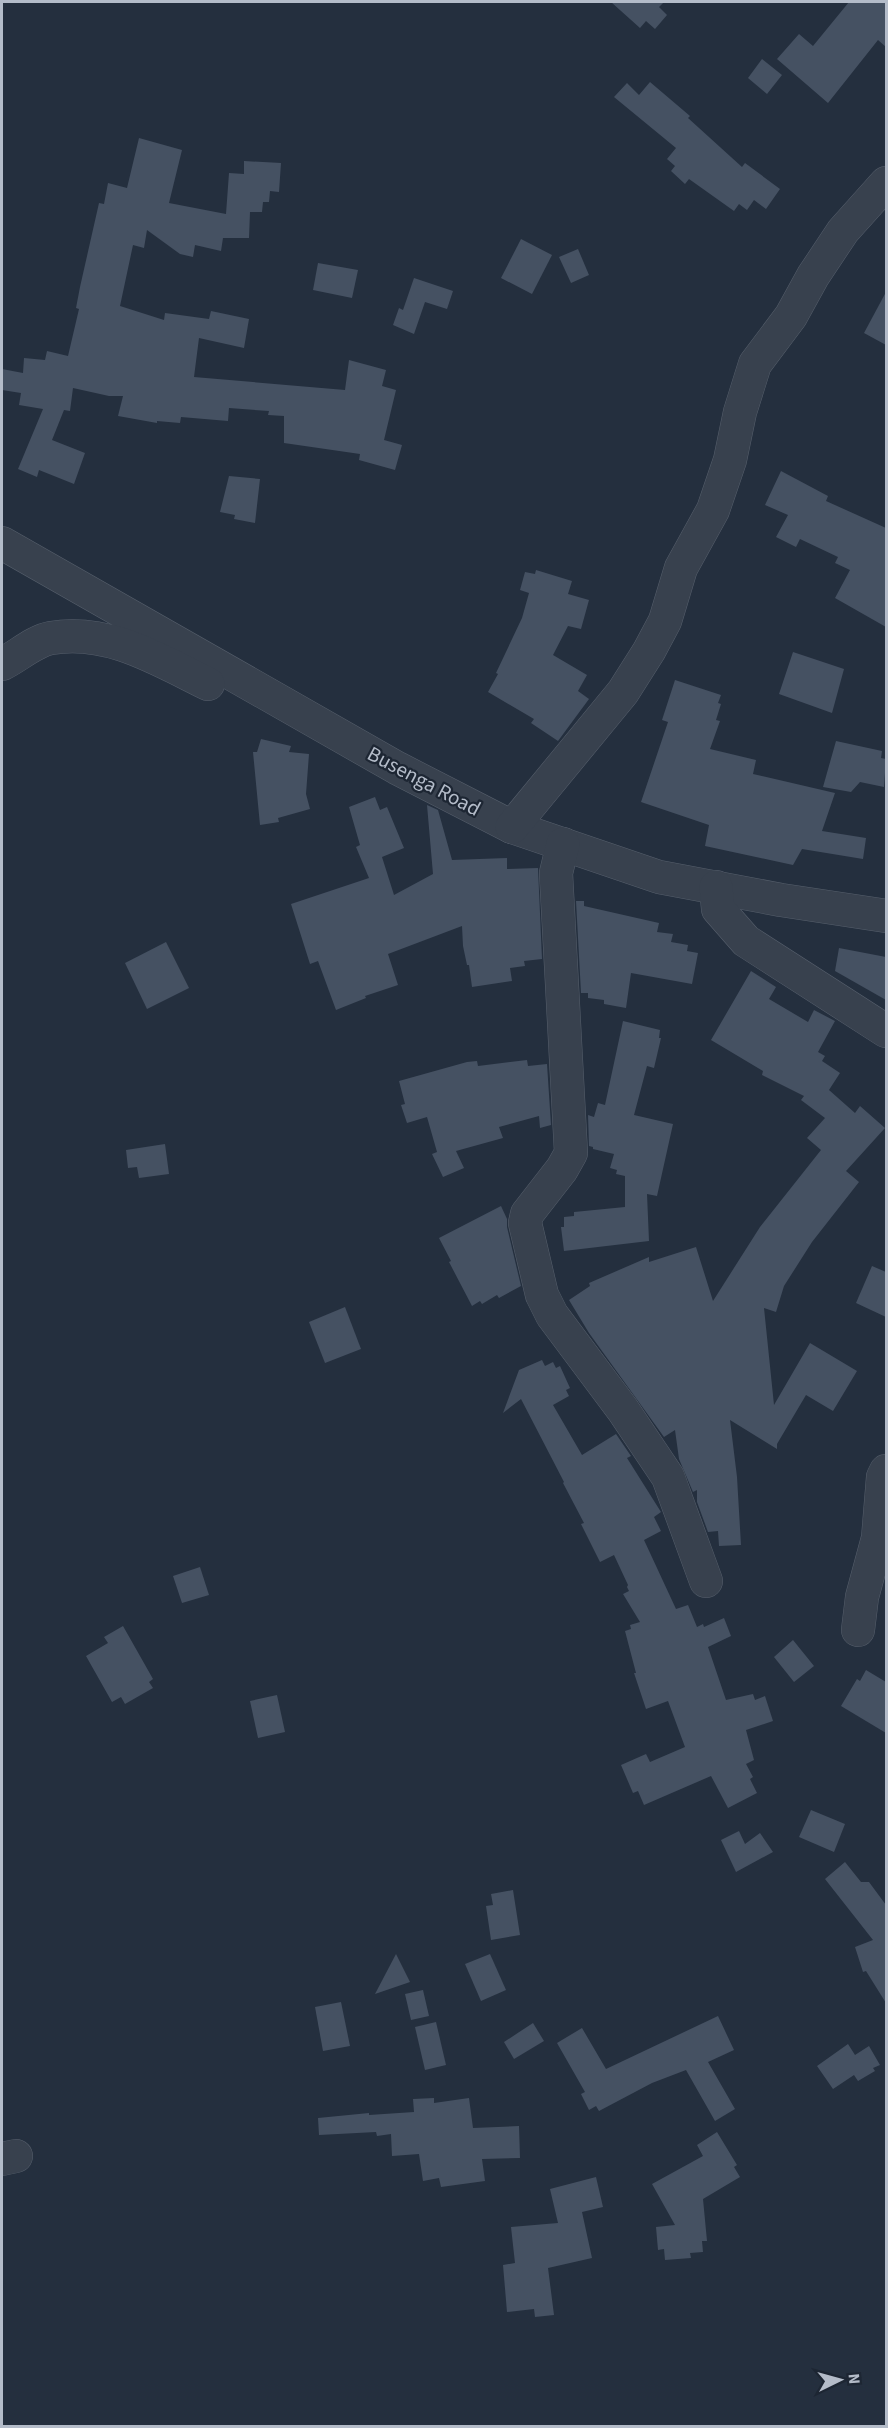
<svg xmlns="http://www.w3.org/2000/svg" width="888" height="2428" viewBox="0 0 888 2428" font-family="'Source Sans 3',sans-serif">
<rect width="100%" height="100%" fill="#242f3e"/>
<g fill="#455162">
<path d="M 611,2 L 664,2 L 659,7 L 667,15 L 655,29 L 646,21 L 640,28 Z"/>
<path d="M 849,2 L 886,2 L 886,47 L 878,40 L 828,103 L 777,59 L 799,34 L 813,46 Z"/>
<path d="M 762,59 L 782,75 L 767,94 L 748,78 Z"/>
<path d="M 650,82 L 690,116 L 688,118 L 742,167 L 745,163 L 780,189 L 766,209 L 754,200 L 747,210 L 739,204 L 734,211 L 689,179 L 685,184 L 671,171 L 675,166 L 667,159 L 676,148 L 614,97 L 627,83 L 639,95 Z"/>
<path d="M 139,138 L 182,150 L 169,203 L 226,214 L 229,173 L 244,174 L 244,161 L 281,163 L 279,192 L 270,191 L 269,202 L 263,202 L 262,212 L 250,212 L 249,238 L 223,238 L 221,251 L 195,245 L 193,257 L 180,254 L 147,230 L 144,248 L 133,245 L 120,306 L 164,320 L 165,313 L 209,319 L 211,311 L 249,319 L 244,348 L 199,338 L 194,377 L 345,390 L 349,360 L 386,370 L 382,386 L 396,390 L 384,440 L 402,445 L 395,470 L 359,460 L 360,454 L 284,443 L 284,416 L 268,415 L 269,411 L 229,408 L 228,421 L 181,417 L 180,423 L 157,421 L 157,423 L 118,416 L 123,396 L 109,396 L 73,388 L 70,411 L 64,410 L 52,440 L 85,453 L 74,484 L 39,470 L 37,477 L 18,469 L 43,409 L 19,405 L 21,393 L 2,390 L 2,369 L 23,373 L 24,358 L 45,360 L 47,351 L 68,356 L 79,309 L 76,308 L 80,287 L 99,203 L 104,204 L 108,183 L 127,188 Z"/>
<path d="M 521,239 L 552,255 L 532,294 L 501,278 Z"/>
<path d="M 578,249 L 589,275 L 571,283 L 559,257 Z"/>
<path d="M 318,263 L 358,270 L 352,298 L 313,290 Z"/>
<path d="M 414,278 L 453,291 L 447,309 L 425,302 L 414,334 L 393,325 L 399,308 L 403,310 Z"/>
<path d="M 886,292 L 886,345 L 864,333 Z"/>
<path d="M 781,471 L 828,496 L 826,501 L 886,528 L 886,627 L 835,598 L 850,570 L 835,563 L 838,557 L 800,539 L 796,547 L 776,537 L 788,515 L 765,505 Z"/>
<path d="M 229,476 L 260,479 L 255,523 L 234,519 L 235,515 L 220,512 Z"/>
<path d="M 536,570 L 572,581 L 568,594 L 589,600 L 581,629 L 568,626 L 553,655 L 587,675 L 578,691 L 589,699 L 558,741 L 531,723 L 534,719 L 488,692 L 498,674 L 496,673 L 522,618 L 529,593 L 520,590 L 525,572 L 535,574 Z"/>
<path d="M 793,652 L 844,669 L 832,713 L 779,694 Z"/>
<path d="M 675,680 L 721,695 L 718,703 L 721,704 L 716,720 L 720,721 L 710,749 L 756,760 L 753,774 L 835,793 L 822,831 L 866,838 L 863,859 L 802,849 L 793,865 L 705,846 L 709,825 L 641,802 L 668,722 L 662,720 Z"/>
<path d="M 261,739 L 291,746 L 289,752 L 309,754 L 306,794 L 310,809 L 278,818 L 279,822 L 260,825 L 253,752 L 257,752 Z"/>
<path d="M 836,741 L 882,751 L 881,758 L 886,759 L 884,787 L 860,782 L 851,792 L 823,787 Z"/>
<path d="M 375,797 L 380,810 L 387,807 L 404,848 L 382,857 L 394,895 L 433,874 L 427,805 L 438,810 L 452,860 L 507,858 L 507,869 L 538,868 L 542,959 L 524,961 L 525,966 L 510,968 L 512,981 L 472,987 L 469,965 L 467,965 L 463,946 L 462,926 L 388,954 L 398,985 L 365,996 L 366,998 L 336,1010 L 318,961 L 310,964 L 291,904 L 369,878 L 356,847 L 360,845 L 349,807 Z"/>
<path d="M 576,901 L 584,901 L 584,906 L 659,923 L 657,932 L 673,934 L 671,942 L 688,945 L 687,951 L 698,953 L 692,984 L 631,973 L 626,1008 L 604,1004 L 604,1000 L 588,998 L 588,993 L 581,993 Z"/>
<path d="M 166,942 L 189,988 L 147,1009 L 125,963 Z"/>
<path d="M 839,948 L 886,957 L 886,1000 L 835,971 Z"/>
<path d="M 751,971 L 776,987 L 769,999 L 808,1022 L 814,1010 L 835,1021 L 818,1052 L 825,1056 L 822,1061 L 840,1073 L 829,1090 L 855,1113 L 860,1106 L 885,1128 L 846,1171 L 859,1182 L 812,1242 L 784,1286 L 776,1312 L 764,1308 L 774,1405 L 810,1343 L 857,1371 L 833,1411 L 806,1395 L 777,1444 L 777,1449 L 730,1420 L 737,1477 L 741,1545 L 719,1546 L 718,1531 L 708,1532 L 697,1502 L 697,1490 L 693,1492 L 679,1459 L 675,1430 L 664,1437 L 589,1333 L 569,1300 L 590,1286 L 589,1283 L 649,1257 L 649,1262 L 696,1247 L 713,1301 L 760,1227 L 821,1150 L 807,1138 L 825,1118 L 801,1100 L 804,1096 L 762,1075 L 763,1071 L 711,1040 Z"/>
<path d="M 623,1021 L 660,1030 L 659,1038 L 661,1038 L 654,1068 L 647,1066 L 634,1115 L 673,1124 L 657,1196 L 647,1194 L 649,1241 L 564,1251 L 561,1227 L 564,1227 L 564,1217 L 574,1216 L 574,1212 L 625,1207 L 625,1176 L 616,1174 L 617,1170 L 610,1168 L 614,1154 L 593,1149 L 593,1147 L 589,1146 L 588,1115 L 594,1117 L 598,1103 L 605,1105 Z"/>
<path d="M 527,1060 L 528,1066 L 547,1064 L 551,1125 L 540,1128 L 539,1116 L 499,1127 L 503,1138 L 456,1151 L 464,1168 L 443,1177 L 432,1154 L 437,1152 L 427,1117 L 407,1123 L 401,1105 L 405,1104 L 399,1081 L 467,1062 L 477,1061 L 478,1066 Z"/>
<path d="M 165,1144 L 169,1174 L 139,1178 L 137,1167 L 128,1168 L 126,1150 Z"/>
<path d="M 501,1206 L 507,1219 L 507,1227 L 521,1286 L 499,1298 L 497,1295 L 482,1304 L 480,1301 L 472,1306 L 449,1262 L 451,1261 L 439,1238 Z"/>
<path d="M 872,1266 L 886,1272 L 886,1317 L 856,1303 Z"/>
<path d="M 345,1307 L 361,1349 L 325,1363 L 309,1322 Z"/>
<path d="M 542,1360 L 545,1366 L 553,1362 L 556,1368 L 560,1366 L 570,1388 L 566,1390 L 569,1396 L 553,1405 L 582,1455 L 616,1434 L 631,1456 L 627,1458 L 661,1512 L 654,1517 L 661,1531 L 644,1540 L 676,1609 L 688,1605 L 697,1627 L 703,1624 L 704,1627 L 724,1618 L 731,1636 L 708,1647 L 726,1700 L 753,1694 L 755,1700 L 765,1696 L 773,1721 L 746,1730 L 754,1760 L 746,1764 L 753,1777 L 750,1779 L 757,1793 L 728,1808 L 711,1776 L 644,1805 L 638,1791 L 633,1793 L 621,1765 L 646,1754 L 650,1762 L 685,1747 L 668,1701 L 646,1709 L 634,1673 L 636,1673 L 625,1631 L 631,1629 L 630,1625 L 640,1622 L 623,1594 L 629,1591 L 627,1587 L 628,1585 L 614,1555 L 600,1562 L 581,1524 L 584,1523 L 563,1483 L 564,1482 L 521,1399 L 503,1413 L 519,1370 Z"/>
<path d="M 200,1567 L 209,1595 L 182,1603 L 173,1576 Z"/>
<path d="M 123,1626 L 153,1679 L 149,1682 L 153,1688 L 125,1704 L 121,1697 L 112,1702 L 86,1656 L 108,1643 L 104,1637 Z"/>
<path d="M 793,1640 L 814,1666 L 794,1682 L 774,1657 Z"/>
<path d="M 866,1670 L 886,1682 L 886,1733 L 841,1706 L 857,1679 L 860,1681 Z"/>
<path d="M 277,1695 L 285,1732 L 258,1738 L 250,1701 Z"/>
<path d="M 811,1810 L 845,1824 L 834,1852 L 799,1837 Z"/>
<path d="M 739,1831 L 745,1844 L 760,1833 L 773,1852 L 736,1872 L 721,1840 Z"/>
<path d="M 845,1862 L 861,1882 L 869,1882 L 886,1905 L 886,2003 L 866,1971 L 863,1972 L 855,1947 L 873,1940 L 825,1879 Z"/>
<path d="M 513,1890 L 520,1935 L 491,1940 L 486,1906 L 493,1905 L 491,1894 Z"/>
<path d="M 396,1954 L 410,1982 L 375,1994 Z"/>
<path d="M 490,1954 L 506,1990 L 481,2001 L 465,1964 Z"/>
<path d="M 423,1990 L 429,2016 L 411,2020 L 405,1994 Z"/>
<path d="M 341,2002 L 350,2046 L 323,2051 L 315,2007 Z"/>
<path d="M 718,2016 L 734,2050 L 708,2062 L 735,2109 L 715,2121 L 686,2070 L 652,2083 L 599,2111 L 596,2106 L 589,2110 L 581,2094 L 585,2092 L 557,2043 L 582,2028 L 606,2069 Z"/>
<path d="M 436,2022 L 446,2065 L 425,2070 L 415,2027 Z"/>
<path d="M 533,2023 L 544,2041 L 514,2059 L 504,2042 Z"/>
<path d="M 848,2044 L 855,2055 L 869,2046 L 880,2065 L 873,2068 L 875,2071 L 858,2081 L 854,2075 L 833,2089 L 817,2066 Z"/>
<path d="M 434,2098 L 434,2103 L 469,2098 L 473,2128 L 519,2126 L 520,2158 L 482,2159 L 485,2181 L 441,2187 L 439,2178 L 423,2181 L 419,2154 L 392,2156 L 391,2134 L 377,2136 L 376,2132 L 319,2135 L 318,2118 L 369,2113 L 369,2115 L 414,2112 L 413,2099 Z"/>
<path d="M 717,2132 L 737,2165 L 734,2167 L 740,2177 L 703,2199 L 707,2241 L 702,2241 L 703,2252 L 690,2253 L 691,2258 L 665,2260 L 664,2249 L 658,2250 L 656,2227 L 675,2225 L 652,2184 L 703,2156 L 697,2145 Z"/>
<path d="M 596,2177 L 603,2207 L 582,2212 L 592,2258 L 548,2268 L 554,2315 L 535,2317 L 534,2309 L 507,2312 L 503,2265 L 515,2263 L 511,2227 L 558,2223 L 550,2189 Z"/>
</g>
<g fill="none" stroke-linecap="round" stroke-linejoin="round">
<g stroke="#565f6c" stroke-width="34">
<g id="minor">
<path d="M 2,543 L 397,768 L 512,827 L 659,877 L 781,900 L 886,916"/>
<path d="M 2,664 C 17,657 34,641 51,638 C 108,628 159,660 208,684"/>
<path d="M 512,827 L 623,692 L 649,651 L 665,621 L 681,568 L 713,510 L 730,460 L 740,412 L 755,364 L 791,316 L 813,276 L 843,231 L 886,183"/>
<path d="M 563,844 L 556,873 L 571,1153 L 562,1169 L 527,1214 L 525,1223 L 542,1295 L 552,1315 L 623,1410 L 668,1477 L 706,1581"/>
<path d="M 716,887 L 718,909 L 746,941 L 886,1031"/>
<path d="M 858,1630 L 862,1597 L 878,1538 L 883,1477 L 886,1471"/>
<path d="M 2,2159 L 16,2156"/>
</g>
</g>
<use href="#minor" stroke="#38414e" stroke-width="33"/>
</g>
<g text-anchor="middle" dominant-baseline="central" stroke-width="4.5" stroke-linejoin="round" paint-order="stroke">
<g font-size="21" fill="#b4bcc9" stroke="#1d2633">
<text transform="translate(424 781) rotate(28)">Busenga Road</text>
</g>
</g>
<rect width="888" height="2428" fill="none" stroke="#b4bcc9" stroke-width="6"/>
<g transform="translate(840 2380) rotate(85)" stroke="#1d2633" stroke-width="4.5" paint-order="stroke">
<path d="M0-4.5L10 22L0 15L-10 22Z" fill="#b4bcc9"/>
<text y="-9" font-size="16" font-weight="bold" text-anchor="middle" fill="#b4bcc9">N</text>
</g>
</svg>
